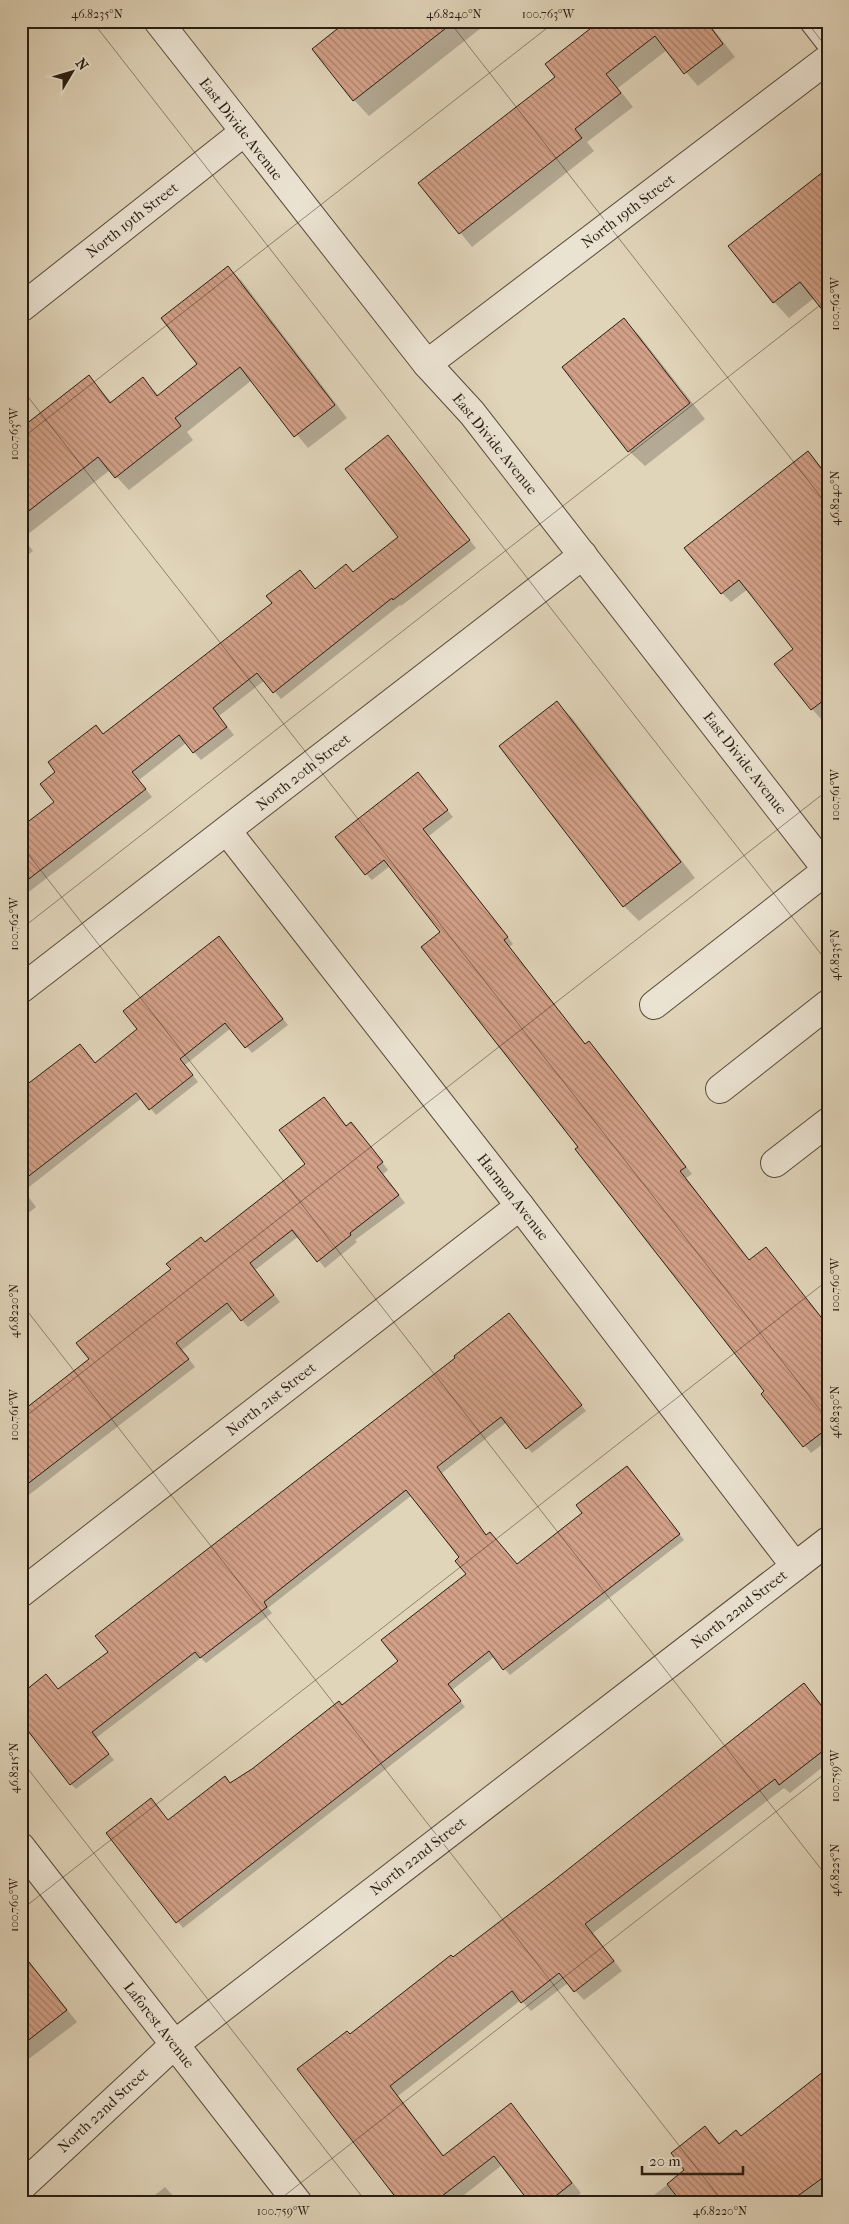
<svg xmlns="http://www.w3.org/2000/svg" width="849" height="2224" viewBox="0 0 849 2224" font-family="'IM FELL French Canon',serif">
<defs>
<pattern id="building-back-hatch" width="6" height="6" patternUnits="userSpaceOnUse" patternTransform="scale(1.25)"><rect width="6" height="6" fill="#d3a088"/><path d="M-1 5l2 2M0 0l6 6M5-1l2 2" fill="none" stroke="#ab826e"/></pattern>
</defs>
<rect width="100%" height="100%" fill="#e0d4b9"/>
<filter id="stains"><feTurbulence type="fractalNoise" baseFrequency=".004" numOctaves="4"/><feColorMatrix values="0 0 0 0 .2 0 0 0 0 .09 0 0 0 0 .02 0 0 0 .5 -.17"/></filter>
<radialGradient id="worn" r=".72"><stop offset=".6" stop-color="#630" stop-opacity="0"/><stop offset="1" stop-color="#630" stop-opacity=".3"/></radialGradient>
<g fill="#0003">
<path d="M 349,21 L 490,21 L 369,116 L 354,100 L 314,49 Z"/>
<path d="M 602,21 L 707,21 L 735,57 L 698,86 L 667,50 L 618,88 L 633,107 L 587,142 L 594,151 L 472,247 L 420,183 L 556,77 Z"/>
<path d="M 828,171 L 814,298 L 789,318 L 774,302 L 730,246 Z"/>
<path d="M 228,267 L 241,280 L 347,418 L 308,448 L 252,380 L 187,432 L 193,440 L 129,490 L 110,470 L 23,538 L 33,551 L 21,560 L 21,455 L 89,376 L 112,403 L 143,379 L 159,396 L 198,364 Z"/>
<path d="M 624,320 L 639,335 L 705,419 L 645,466 L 629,451 Z"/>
<path d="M 388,437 L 476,548 L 401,606 L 400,605 L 281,699 L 265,680 L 219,716 L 234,735 L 201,760 L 186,743 L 139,780 L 152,797 L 21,898 L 21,829 L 55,802 L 104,735 L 315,590 L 354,573 L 400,537 Z"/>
<path d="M 808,452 L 828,476 L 828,714 L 821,719 L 812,709 L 795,649 L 748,589 L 731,602 L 722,593 Z"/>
<path d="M 557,703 L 572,718 L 695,878 L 639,921 L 624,906 Z"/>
<path d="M 418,774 L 453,817 L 429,836 L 513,944 L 509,947 L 586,1045 L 589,1043 L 596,1049 L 692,1174 L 686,1178 L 750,1261 L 828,1326 L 828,1440 L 811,1453 L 763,1394 L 766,1391 L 423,947 L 441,932 L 390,866 L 372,880 L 366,874 Z"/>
<path d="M 224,943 L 288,1025 L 252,1053 L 231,1028 L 185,1065 L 198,1082 L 156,1115 L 142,1098 L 24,1191 L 36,1207 L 21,1219 L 21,1090 L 95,1064 L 139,1029 Z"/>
<path d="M 324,1098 L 347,1127 L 351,1123 L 358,1130 L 388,1170 L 383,1174 L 405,1203 L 355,1240 L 357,1242 L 325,1268 L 299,1236 L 255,1270 L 280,1302 L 248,1327 L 233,1310 L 182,1350 L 195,1367 L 21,1501 L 21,1414 L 91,1360 L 205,1244 L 306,1165 Z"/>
<path d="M 509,1314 L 586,1411 L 532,1453 L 507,1422 L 442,1473 L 487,1536 L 517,1565 L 632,1473 L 684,1540 L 510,1675 L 494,1657 L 452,1690 L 465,1707 L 183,1928 L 108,1833 L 169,1821 L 231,1784 L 342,1706 L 400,1661 L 468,1574 L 461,1558 L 412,1495 L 268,1608 L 272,1613 L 206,1663 L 201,1658 L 96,1738 L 114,1760 L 76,1789 L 71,1784 L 59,1691 L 109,1652 Z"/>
<path d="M 803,1685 L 828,1713 L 828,1763 L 790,1793 L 784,1788 L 593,1933 L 622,1971 L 584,2000 L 568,1983 L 531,2011 L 521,2000 L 398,2096 L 445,2157 L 511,2105 L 581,2193 L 568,2203 L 532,2203 L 502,2165 L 454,2203 L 401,2203 L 350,2035 L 553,1883 Z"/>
<path d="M 21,1952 L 77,2022 L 21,2065 Z"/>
<path d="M 828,2068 L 828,2199 L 823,2203 L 644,2203 L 686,2170 L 705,2128 L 721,2144 L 741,2137 Z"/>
<path d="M 165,2187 L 180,2203 L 145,2203 Z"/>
</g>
<g fill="url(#building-back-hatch)" stroke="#291d12">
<path d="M 347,21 L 455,21 L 353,101 L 312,49 Z"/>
<path d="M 600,21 L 706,21 L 723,44 L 684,74 L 655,36 L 606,74 L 621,93 L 575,129 L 582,138 L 459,234 L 418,183 L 555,77 L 545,64 Z"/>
<path d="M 828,168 L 828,317 L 800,282 L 773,303 L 728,246 Z"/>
<path d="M 228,266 L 335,405 L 294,437 L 240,367 L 175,418 L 181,426 L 115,478 L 98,457 L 21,517 L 21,428 L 89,375 L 110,403 L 143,377 L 157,396 L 197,364 L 161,318 Z"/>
<path d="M 624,318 L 690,403 L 628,452 L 562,367 Z"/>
<path d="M 388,435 L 470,540 L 393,600 L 392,598 L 273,693 L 257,673 L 213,708 L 227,727 L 193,753 L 179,735 L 132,772 L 146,789 L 21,885 L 21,827 L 54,802 L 40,784 L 55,772 L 48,762 L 96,725 L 103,734 L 272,603 L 266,596 L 300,570 L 315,589 L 346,564 L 353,572 L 398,537 L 345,469 Z"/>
<path d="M 808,451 L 828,477 L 828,697 L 811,710 L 774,664 L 793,649 L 739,580 L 721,594 L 684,548 Z"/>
<path d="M 557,701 L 681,862 L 623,907 L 499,746 Z"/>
<path d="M 418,772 L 448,810 L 423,829 L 508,937 L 504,940 L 585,1044 L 589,1041 L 628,1091 L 686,1167 L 680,1171 L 749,1260 L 766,1247 L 828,1326 L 828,1428 L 803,1447 L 761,1394 L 764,1391 L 575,1149 L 578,1147 L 421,947 L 440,932 L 384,860 L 365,875 L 335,837 Z"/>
<path d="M 219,936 L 283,1019 L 245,1048 L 225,1023 L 180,1059 L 193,1075 L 149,1110 L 136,1093 L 21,1182 L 21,1089 L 80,1044 L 95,1063 L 137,1029 L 123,1011 Z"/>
<path d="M 324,1097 L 346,1126 L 351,1122 L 383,1162 L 377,1167 L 399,1195 L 350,1233 L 351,1235 L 317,1262 L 292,1230 L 250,1263 L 274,1295 L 241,1321 L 227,1303 L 176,1343 L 189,1359 L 21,1489 L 21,1412 L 89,1359 L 76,1343 L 171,1269 L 166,1264 L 201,1237 L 205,1242 L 305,1164 L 279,1130 Z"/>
<path d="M 509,1313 L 582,1405 L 526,1449 L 501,1417 L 437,1467 L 486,1535 L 490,1532 L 517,1564 L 582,1513 L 576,1505 L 627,1466 L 680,1534 L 503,1670 L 489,1651 L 448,1684 L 461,1701 L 176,1923 L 106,1833 L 151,1798 L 168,1820 L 225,1776 L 230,1783 L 252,1769 L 339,1701 L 342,1705 L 398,1661 L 381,1640 L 466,1574 L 455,1561 L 459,1557 L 406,1490 L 264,1602 L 267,1607 L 200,1658 L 195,1652 L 92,1732 L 109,1754 L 70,1785 L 21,1722 L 21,1694 L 46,1674 L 58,1689 L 108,1652 L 95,1636 L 455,1358 L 454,1356 Z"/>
<path d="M 804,1683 L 828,1714 L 828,1747 L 779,1785 L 775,1779 L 585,1924 L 614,1961 L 574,1992 L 559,1973 L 521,2003 L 512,1991 L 390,2086 L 443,2156 L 511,2103 L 572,2183 L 547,2203 L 530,2203 L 494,2156 L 433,2203 L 400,2203 L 297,2069 L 347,2031 L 350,2034 L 451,1955 L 453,1957 L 552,1882 Z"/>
<path d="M 21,1952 L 67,2010 L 21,2046 Z"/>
<path d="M 828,2068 L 828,2174 L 788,2203 L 682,2203 L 667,2184 L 684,2170 L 671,2153 L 705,2126 L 719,2144 L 736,2130 L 741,2136 Z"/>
</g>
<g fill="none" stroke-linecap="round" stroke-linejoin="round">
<g stroke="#574b3c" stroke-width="30">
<g id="minor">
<path d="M 158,21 L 427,364 L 472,413 L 828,871"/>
<path d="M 814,21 L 828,39"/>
<path d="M 21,308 L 244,132"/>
<path d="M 427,364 L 828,59"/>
<path d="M 227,831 L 520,1206 L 795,1566"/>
<path d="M 21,989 L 583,555"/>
<path d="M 654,1005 L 827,870"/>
<path d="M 720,1089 L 828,1004"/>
<path d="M 775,1163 L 828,1122"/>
<path d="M 21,1593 L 520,1206"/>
<path d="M 21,1847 L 298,2203"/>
<path d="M 21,2187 L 175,2044 L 828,1541"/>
</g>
</g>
<use href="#minor" stroke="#ebe3d2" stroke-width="28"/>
</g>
<path fill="none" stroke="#291d12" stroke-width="1" stroke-opacity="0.45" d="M 92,21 L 828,963M 449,21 L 828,506M 806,21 L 828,49M 21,388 L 828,1420M 21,439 L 556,21M 21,845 L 828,1878M 21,929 L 828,299M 21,1303 L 724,2203M 21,1420 L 828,790M 21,1760 L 367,2203M 21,1910 L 828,1280M 275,2203 L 828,1771"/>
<g text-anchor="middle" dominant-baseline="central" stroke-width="4" stroke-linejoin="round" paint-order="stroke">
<g font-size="15" fill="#291d12" stroke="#ebe3d2">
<text transform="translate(241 129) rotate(52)">East Divide Avenue</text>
<text transform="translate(628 211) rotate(-37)">North 19th Street</text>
<text transform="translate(132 220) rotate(-38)">North 19th Street</text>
<text transform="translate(495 444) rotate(51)">East Divide Avenue</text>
<text transform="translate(745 763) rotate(52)">East Divide Avenue</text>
<text transform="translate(303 772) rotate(-38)">North 20th Street</text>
<text transform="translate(513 1197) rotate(52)">Harmon Avenue</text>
<text transform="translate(271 1399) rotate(-38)">North 21st Street</text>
<text transform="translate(739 1609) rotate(-38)">North 22nd Street</text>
<text transform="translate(418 1856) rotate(-38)">North 22nd Street</text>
<text transform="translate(159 2025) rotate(52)">Laforest Avenue</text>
<text transform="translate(103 2110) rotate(-43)">North 22nd Street</text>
</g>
</g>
<rect width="849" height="2224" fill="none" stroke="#e0d4b9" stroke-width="55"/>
<g transform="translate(72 72) rotate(52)" stroke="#ebe3d2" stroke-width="4" paint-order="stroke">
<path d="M0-4L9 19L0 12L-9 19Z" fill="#291d12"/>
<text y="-8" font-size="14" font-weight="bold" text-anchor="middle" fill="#291d12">N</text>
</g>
<path d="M642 2166v8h101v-8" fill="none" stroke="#291d12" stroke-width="2.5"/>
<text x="649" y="2166" font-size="15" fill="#291d12" stroke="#ebe3d2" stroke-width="4" paint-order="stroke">20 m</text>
<rect x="28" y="28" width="794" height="2168" fill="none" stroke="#291d12" stroke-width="2"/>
<g font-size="12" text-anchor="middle" fill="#291d12">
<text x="97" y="18">46.8235°N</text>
<text x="454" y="18">46.8240°N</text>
<text x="548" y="18">100.763°W</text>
<text transform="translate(835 304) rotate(-90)" y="4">100.762°W</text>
<text transform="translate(14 434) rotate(-90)" y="4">100.763°W</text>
<text transform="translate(835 498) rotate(-90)" y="4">46.8240°N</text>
<text transform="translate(835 795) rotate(-90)" y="4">100.761°W</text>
<text transform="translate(14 924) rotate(-90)" y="4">100.762°W</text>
<text transform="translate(835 955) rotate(-90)" y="4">46.8235°N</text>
<text transform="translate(835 1285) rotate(-90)" y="4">100.760°W</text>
<text transform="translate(14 1311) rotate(-90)" y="4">46.8220°N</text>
<text transform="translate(835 1412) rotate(-90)" y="4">46.8230°N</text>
<text transform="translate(14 1415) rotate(-90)" y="4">100.761°W</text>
<text transform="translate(14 1768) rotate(-90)" y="4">46.8215°N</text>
<text transform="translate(835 1776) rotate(-90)" y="4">100.759°W</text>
<text transform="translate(835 1870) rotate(-90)" y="4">46.8225°N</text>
<text transform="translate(14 1905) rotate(-90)" y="4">100.760°W</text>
<text x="283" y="2215">100.759°W</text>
<text x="720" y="2215">46.8220°N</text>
</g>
<rect width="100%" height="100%" filter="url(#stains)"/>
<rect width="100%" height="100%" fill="url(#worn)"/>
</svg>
